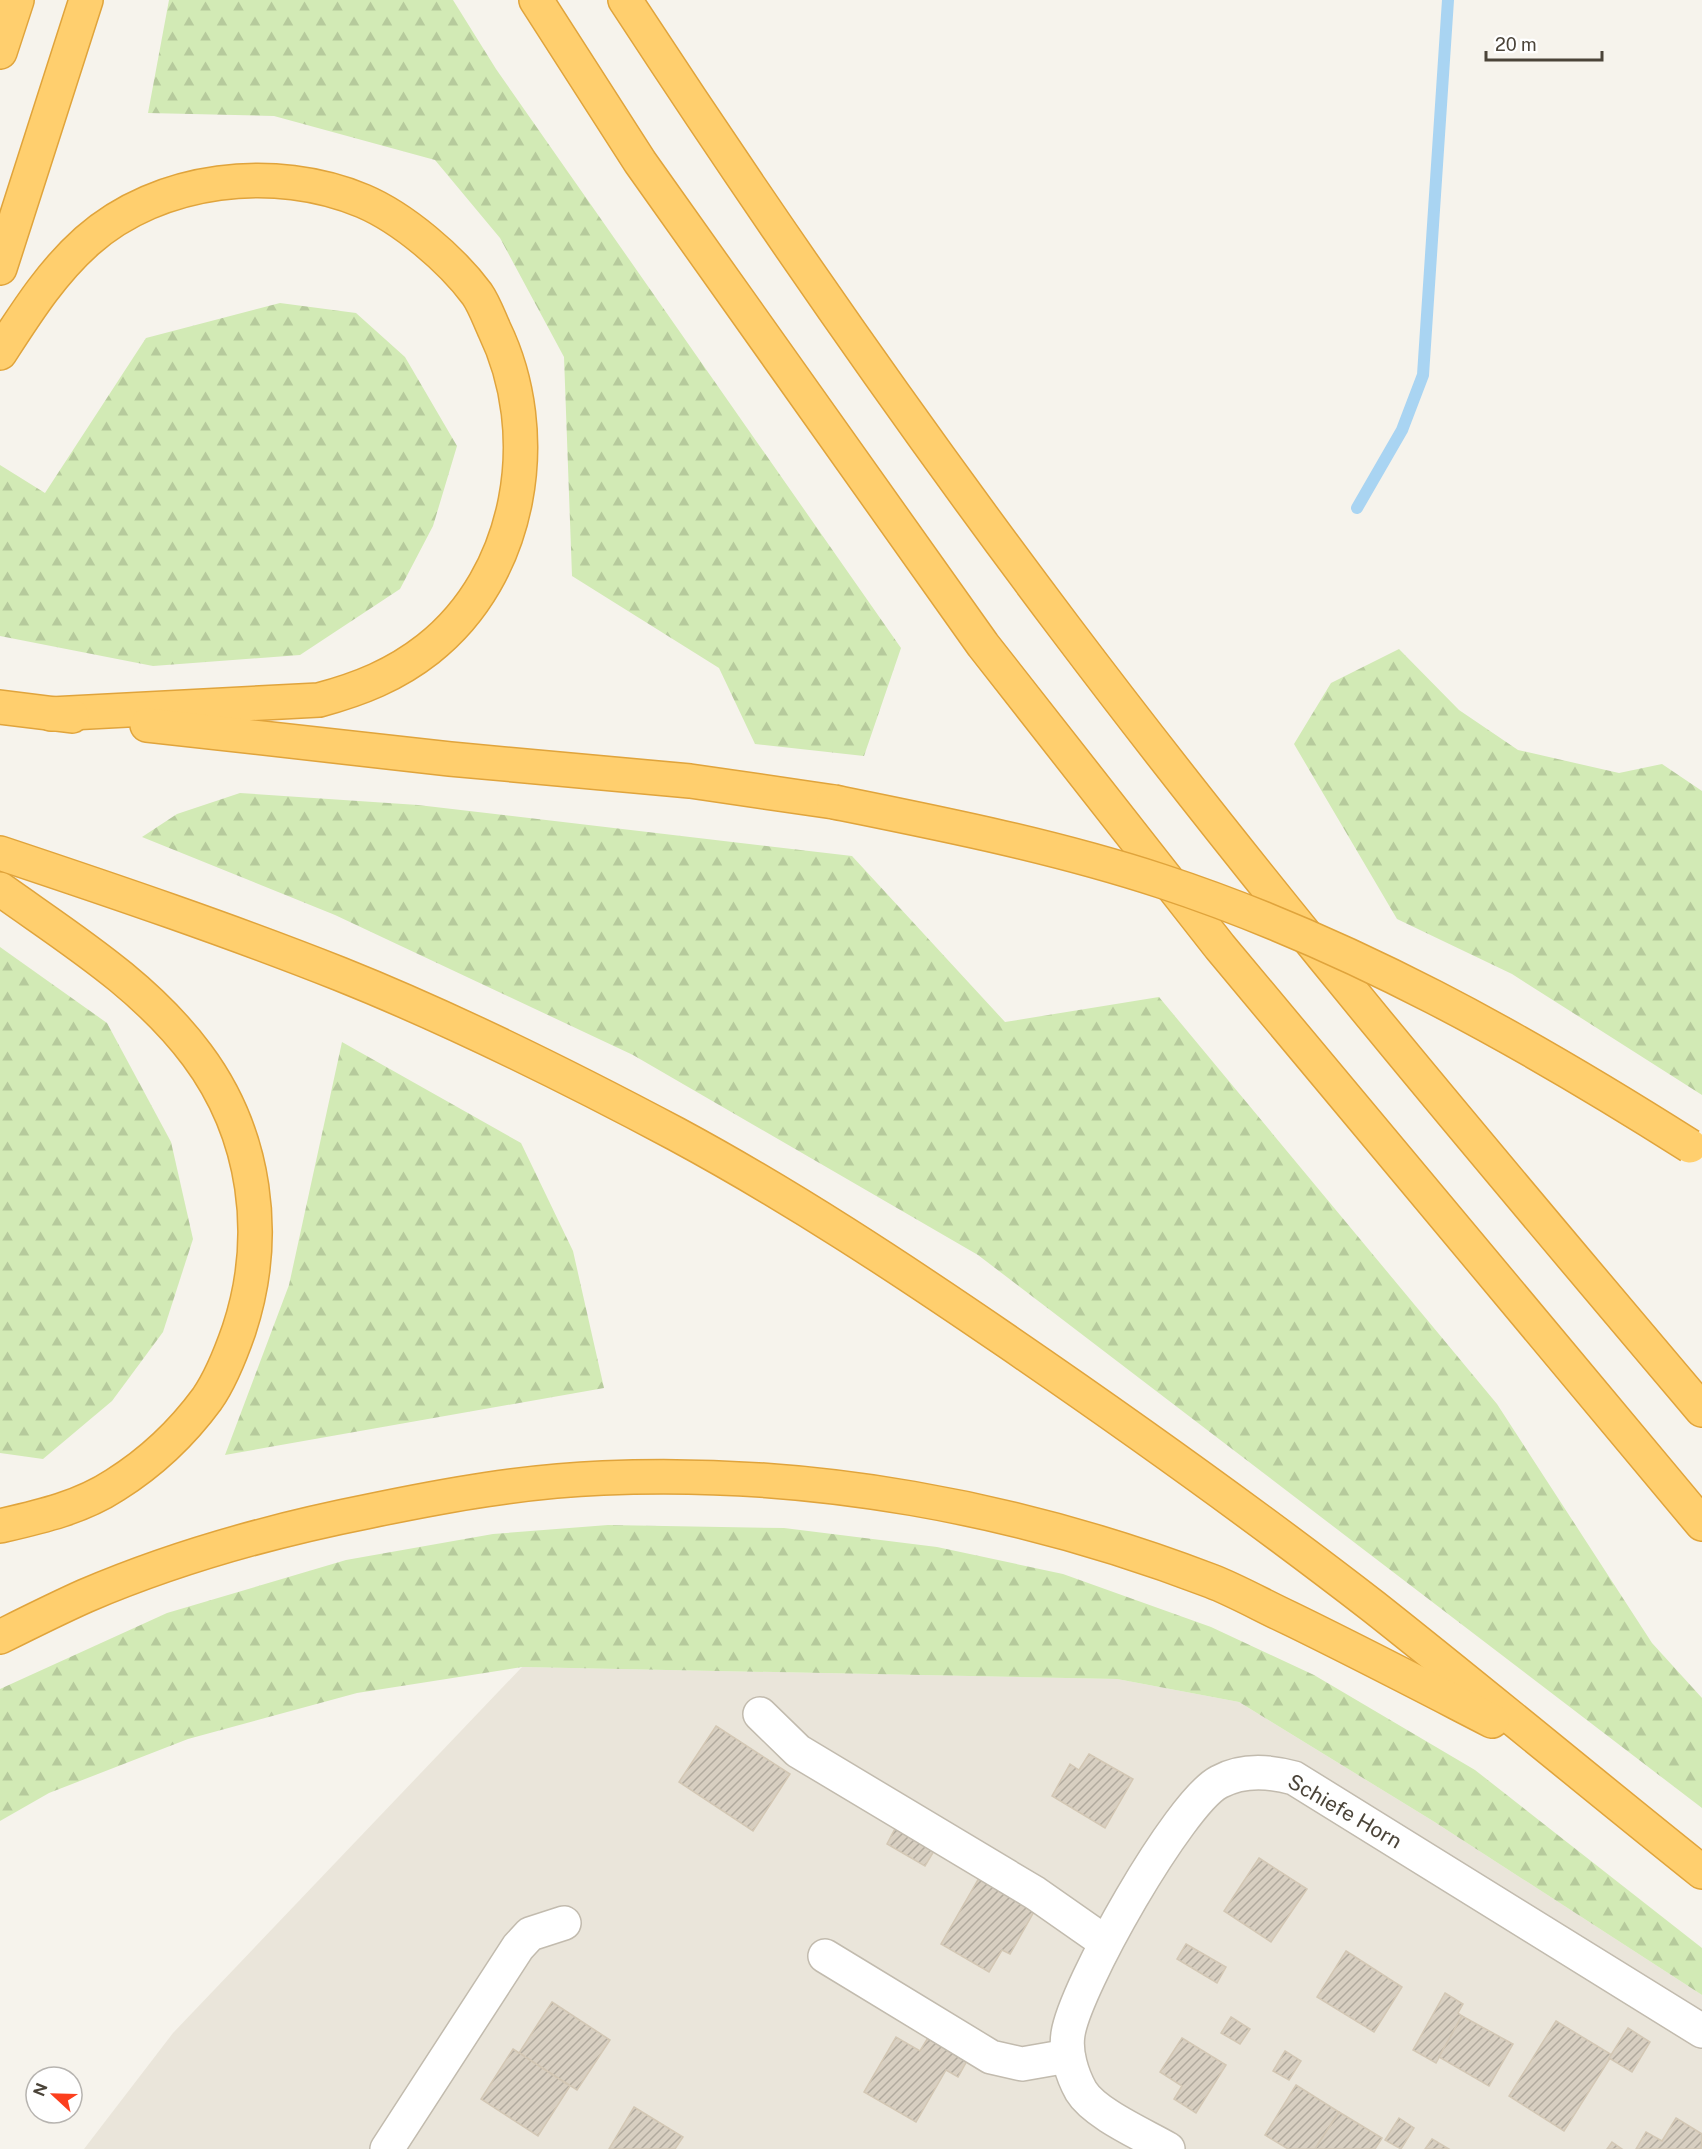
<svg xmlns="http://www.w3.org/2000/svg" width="1702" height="2149" viewBox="0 0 1702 2149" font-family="'Public Sans',sans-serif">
<defs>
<pattern id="forest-firs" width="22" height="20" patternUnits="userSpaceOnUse" patternTransform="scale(1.5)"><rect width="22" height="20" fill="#d2eab5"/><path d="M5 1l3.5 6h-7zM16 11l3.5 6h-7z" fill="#b6ca9c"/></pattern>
<pattern id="building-hatch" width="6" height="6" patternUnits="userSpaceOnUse" patternTransform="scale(1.5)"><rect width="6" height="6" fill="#d8cfc1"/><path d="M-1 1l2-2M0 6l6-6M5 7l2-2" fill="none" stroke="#b1aa9e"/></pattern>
</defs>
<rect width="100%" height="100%" fill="#f6f3ec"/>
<path fill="#eae5da" d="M 522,1667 L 1117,1679 L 1239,1702 L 1433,1821 L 1702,1995 L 1702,2149 L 84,2149 L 173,2033 Z"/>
<g fill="url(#forest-firs)">
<path d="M 169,0 L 453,0 L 496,69 L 901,648 L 864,756 L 755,744 L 719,668 L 572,576 L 564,357 L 500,238 L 435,160 L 274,116 L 148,113 Z"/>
<path d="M 280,303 L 356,313 L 405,357 L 457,446 L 433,526 L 400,589 L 300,655 L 153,666 L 0,636 L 0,465 L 45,493 L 146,338 Z"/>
<path d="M 1399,649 L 1459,710 L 1518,750 L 1619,773 L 1662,764 L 1702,791 L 1702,1095 L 1512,974 L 1397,919 L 1294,744 L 1331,683 Z"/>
<path d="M 240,793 L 418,805 L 852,856 L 1005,1022 L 1159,997 L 1497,1404 L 1652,1643 L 1702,1698 L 1702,1808 L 978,1255 L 633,1055 L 335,915 L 142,837 L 177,814 Z"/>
<path d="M 0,947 L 107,1023 L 171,1142 L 193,1239 L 163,1332 L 112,1401 L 43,1459 L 0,1453 Z"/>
<path d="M 342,1042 L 521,1143 L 573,1251 L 604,1388 L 225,1455 L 289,1285 Z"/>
<path d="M 608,1525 L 784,1528 L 937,1547 L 1063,1574 L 1211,1627 L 1314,1675 L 1475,1770 L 1702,1948 L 1702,1995 L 1433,1821 L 1239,1702 L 1117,1679 L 522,1667 L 357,1693 L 188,1739 L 49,1793 L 0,1821 L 0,1689 L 167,1613 L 346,1560 L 493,1534 Z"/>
</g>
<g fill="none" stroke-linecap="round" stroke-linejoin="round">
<path stroke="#a9d4f2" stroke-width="12" d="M 1357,508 L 1402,430 L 1423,375 L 1448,0"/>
</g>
<g fill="url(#building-hatch)" stroke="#d3c7b4" stroke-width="1.5">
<path d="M 716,1726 L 790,1774 L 753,1831 L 679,1782 Z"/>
<path d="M 1089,1754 L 1133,1779 L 1105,1828 L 1052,1796 L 1070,1764 L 1079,1770 Z"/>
<path d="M 898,1823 L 937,1846 L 925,1866 L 887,1844 Z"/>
<path d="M 1259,1858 L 1307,1889 L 1271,1942 L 1224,1911 Z"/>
<path d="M 979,1878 L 1035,1910 L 1010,1954 L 1002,1950 L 989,1972 L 941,1944 Z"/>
<path d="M 1186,1944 L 1226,1967 L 1217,1983 L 1177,1959 Z"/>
<path d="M 1346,1951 L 1402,1987 L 1374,2032 L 1317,1997 Z"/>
<path d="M 1445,1993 L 1463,2004 L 1458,2013 L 1462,2016 L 1436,2063 L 1413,2050 Z"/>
<path d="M 552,2002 L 610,2040 L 577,2090 L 519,2053 Z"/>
<path d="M 1462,2016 L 1513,2044 L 1489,2086 L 1439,2057 Z"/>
<path d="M 1231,2017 L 1250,2029 L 1240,2044 L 1221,2033 Z"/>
<path d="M 1556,2021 L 1612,2055 L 1564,2131 L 1509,2096 Z"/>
<path d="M 1628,2028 L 1650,2042 L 1632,2072 L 1609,2058 Z"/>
<path d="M 929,2036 L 968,2059 L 958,2077 L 946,2070 L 916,2122 L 864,2092 L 896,2037 L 920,2051 Z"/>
<path d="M 1182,2038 L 1226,2065 L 1196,2113 L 1174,2099 L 1182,2086 L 1160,2072 Z"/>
<path d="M 513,2049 L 570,2086 L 538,2136 L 481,2099 Z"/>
<path d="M 1285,2051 L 1301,2061 L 1289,2080 L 1273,2071 Z"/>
<path d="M 1296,2085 L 1339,2112 L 1315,2149 L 1288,2149 L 1265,2135 Z"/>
<path d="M 634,2107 L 683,2137 L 675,2149 L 609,2149 Z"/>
<path d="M 1339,2112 L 1382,2138 L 1375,2149 L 1315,2149 Z"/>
<path d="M 1399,2118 L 1414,2128 L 1401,2149 L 1385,2140 Z"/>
<path d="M 1676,2118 L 1702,2134 L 1701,2149 L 1636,2149 L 1646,2132 L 1662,2141 Z"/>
<path d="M 1432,2139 L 1449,2149 L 1425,2149 Z"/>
<path d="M 1612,2142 L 1622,2149 L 1607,2149 Z"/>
</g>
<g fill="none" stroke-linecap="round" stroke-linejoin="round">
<g stroke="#c2bbae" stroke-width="36">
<g id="minor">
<path d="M 760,1714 L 798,1751 L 1035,1893 L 1105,1942"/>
<path d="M 825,1956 L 991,2057 L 1022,2064 L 1068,2056"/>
<path d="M 387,2149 L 518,1947 L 530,1934 L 564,1923"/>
<path d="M 1168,2149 C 1144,2135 1095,2114 1081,2091 C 1072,2075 1065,2052 1068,2034 C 1075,1987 1179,1803 1219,1782 C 1243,1769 1269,1771 1294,1778 L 1702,2031"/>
</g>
</g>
<g stroke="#e0a43c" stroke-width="36">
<g id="highway">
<path d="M 536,0 L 640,162 L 983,645 L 1220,947 L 1702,1524"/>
<path d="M 625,0 C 765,214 911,424 1065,628 C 1268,897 1485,1154 1702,1410"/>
<path d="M 0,52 L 17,0"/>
<path d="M 0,268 L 86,0"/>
<path d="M 0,353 C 26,313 51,273 87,241 C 159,177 275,164 363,201 C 403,218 451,259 477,294 C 484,304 489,318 494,329 C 545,434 522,575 428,649 C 395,675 360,689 319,700 L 51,714"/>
<path d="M 0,707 L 72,716"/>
<path d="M 147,725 L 450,759 L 690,781 L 834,802"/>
<path d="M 0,853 C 114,891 229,930 340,974 C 455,1020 567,1076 676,1134 C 791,1196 900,1268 1008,1342 C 1132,1427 1255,1515 1374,1607 C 1484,1694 1592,1784 1702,1872"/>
<path d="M 0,889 C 70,939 145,985 197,1055 C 256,1134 270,1236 239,1330 C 231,1353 221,1379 207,1399 C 182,1433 150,1463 115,1485 C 80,1508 39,1517 0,1526"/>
<path d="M 0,1637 C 28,1623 56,1609 85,1596 C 176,1557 274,1530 370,1511 C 447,1495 525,1481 603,1478 C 810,1469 1018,1507 1211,1581 C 1237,1591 1263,1606 1289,1618 C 1357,1651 1424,1686 1492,1721"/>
</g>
</g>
<use href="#minor" stroke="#fff" stroke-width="33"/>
<use href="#highway" stroke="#ffcf6e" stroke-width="33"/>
<g stroke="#e0a43c" stroke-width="36" stroke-linecap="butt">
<path id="highway-bridge" d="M 834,802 C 943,824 1054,846 1161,881 C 1350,943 1523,1040 1690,1146"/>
</g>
<use href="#highway-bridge" stroke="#ffcf6e" stroke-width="33"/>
</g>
<g text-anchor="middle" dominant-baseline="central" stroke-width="6" stroke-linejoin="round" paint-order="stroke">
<g font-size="21" fill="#4b4439" stroke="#fff">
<text transform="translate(1345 1811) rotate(30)">Schiefe Horn</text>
</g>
</g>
<g transform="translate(54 2095) rotate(292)"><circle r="28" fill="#ffffff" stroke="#b7b4b0" stroke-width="1.5"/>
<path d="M0-4.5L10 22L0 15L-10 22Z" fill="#fc3f1d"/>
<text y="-9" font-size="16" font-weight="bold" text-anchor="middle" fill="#4b4439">N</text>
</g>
<path d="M1486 51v9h116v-9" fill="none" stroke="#4b4439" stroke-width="3"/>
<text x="1495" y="51" font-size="18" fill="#4b4439" stroke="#ffffff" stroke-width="4.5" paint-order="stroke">20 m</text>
</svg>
